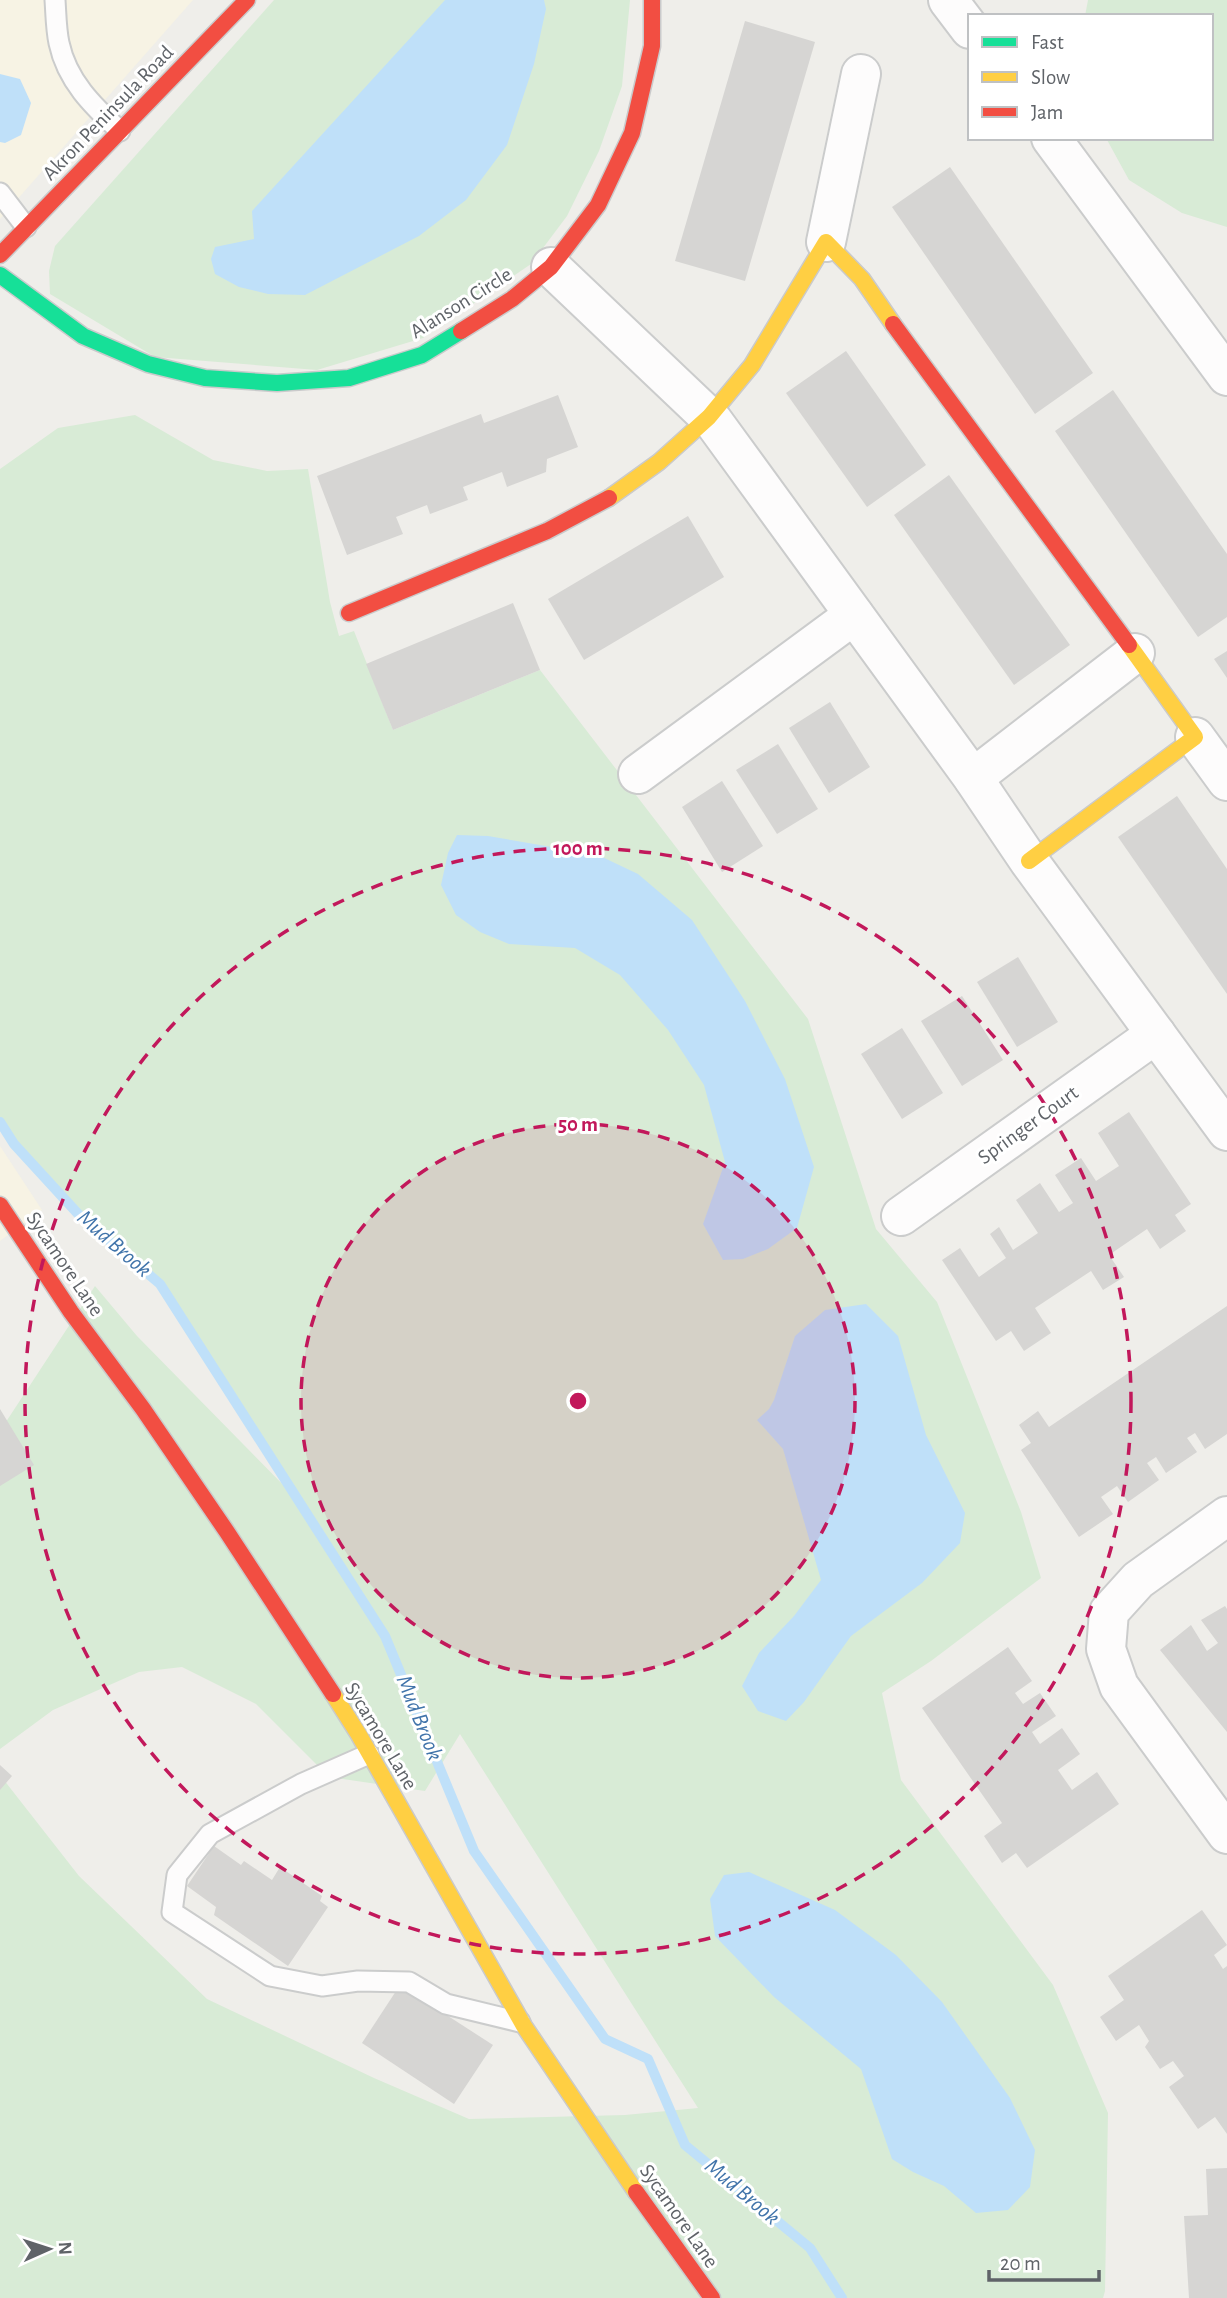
<svg xmlns="http://www.w3.org/2000/svg" width="1227" height="2298" viewBox="0 0 1227 2298" font-family="'Alegreya Sans',sans-serif">
<rect width="100%" height="100%" fill="#efeeea"/>
<g fill="#f7f3e4">
<path d="M 0,0 L 193,0 L 0,219 Z"/>
<path d="M 0,1146 L 42,1210 L 0,1241 Z"/>
</g>
<g fill="#d8ebd6">
<path d="M 274,0 L 630,0 L 622,86 L 599,151 L 567,216 L 531,264 L 423,338 L 317,370 L 155,357 L 50,294 L 49,271 L 55,246 Z"/>
<path d="M 1088,0 L 1227,0 L 1227,227 L 1182,213 L 1129,180 L 1106,138 L 1211,138 L 1211,16 L 1085,16 Z"/>
<path d="M 135,415 L 213,460 L 267,471 L 308,469 L 330,602 L 339,636 L 354,631 L 393,730 L 540,670 L 808,1019 L 876,1229 L 937,1302 L 1021,1512 L 1041,1578 L 931,1661 L 882,1693 L 901,1780 L 1053,1985 L 1108,2113 L 1105,2291 L 1103,2298 L 0,2298 L 0,1775 L 79,1876 L 207,1999 L 374,2078 L 469,2119 L 625,2115 L 698,2108 L 460,1734 L 425,1791 L 329,1777 L 256,1704 L 182,1667 L 139,1672 L 53,1710 L 0,1749 L 0,1431 L 95,1286 L 137,1336 L 298,1500 L 160,1284 L 80,1216 L 14,1144 L 0,1122 L 0,469 L 58,428 Z"/>
</g>
<g fill="#bfe0f9">
<path d="M 445,0 L 544,0 L 546,9 L 534,64 L 507,145 L 466,200 L 419,236 L 305,295 L 268,294 L 239,287 L 215,274 L 211,259 L 215,247 L 254,239 L 252,211 Z"/>
<path d="M 0,74 L 20,79 L 31,103 L 21,135 L 5,143 L 0,142 Z"/>
<path d="M 457,835 L 488,836 L 598,855 L 638,874 L 692,920 L 745,1001 L 785,1079 L 814,1167 L 797,1228 L 768,1249 L 743,1259 L 723,1260 L 703,1224 L 725,1162 L 704,1085 L 668,1030 L 620,975 L 575,948 L 509,944 L 480,932 L 456,915 L 441,885 L 448,853 Z"/>
<path d="M 866,1304 L 898,1336 L 926,1435 L 965,1513 L 960,1543 L 922,1583 L 851,1636 L 804,1702 L 786,1721 L 758,1711 L 742,1686 L 759,1653 L 794,1616 L 821,1580 L 783,1449 L 757,1420 L 769,1409 L 774,1400 L 795,1336 L 825,1310 Z"/>
<path d="M 749,1872 L 835,1910 L 896,1955 L 942,2002 L 1010,2098 L 1035,2150 L 1030,2187 L 1008,2210 L 976,2213 L 944,2186 L 913,2172 L 892,2159 L 861,2069 L 774,1997 L 715,1936 L 710,1899 L 724,1875 Z"/>
</g>
<g fill="none" stroke-linecap="round" stroke-linejoin="round">
<path stroke="#bfe0f9" stroke-width="10" d="M 0,1122 L 14,1144 L 80,1216 L 160,1284 L 385,1636 L 474,1851 L 605,2039 L 648,2059 L 685,2145 L 810,2248 L 842,2298"/>
</g>
<g fill="#d6d5d3">
<path d="M 745,21 L 815,42 L 745,281 L 675,261 Z"/>
<path d="M 950,167 L 1093,373 L 1035,414 L 892,207 Z"/>
<path d="M 846,351 L 926,465 L 867,507 L 786,393 Z"/>
<path d="M 1113,390 L 1227,554 L 1227,617 L 1198,637 L 1055,431 Z"/>
<path d="M 558,395 L 578,447 L 547,459 L 546,472 L 507,487 L 502,472 L 463,487 L 468,500 L 430,514 L 427,505 L 396,517 L 403,534 L 347,555 L 317,476 L 481,414 L 484,423 Z"/>
<path d="M 949,475 L 1070,645 L 1014,685 L 894,515 Z"/>
<path d="M 688,516 L 724,577 L 584,660 L 548,599 Z"/>
<path d="M 513,603 L 540,670 L 393,730 L 366,664 Z"/>
<path d="M 1227,651 L 1227,678 L 1214,659 Z"/>
<path d="M 830,702 L 870,767 L 829,793 L 789,728 Z"/>
<path d="M 778,744 L 818,809 L 777,834 L 736,770 Z"/>
<path d="M 722,781 L 763,846 L 722,872 L 682,807 Z"/>
<path d="M 1177,796 L 1227,869 L 1227,994 L 1118,837 Z"/>
<path d="M 1018,957 L 1058,1022 L 1017,1047 L 977,982 Z"/>
<path d="M 962,996 L 1003,1060 L 962,1086 L 921,1021 Z"/>
<path d="M 902,1028 L 943,1093 L 902,1119 L 861,1054 Z"/>
<path d="M 1129,1112 L 1191,1204 L 1175,1215 L 1186,1231 L 1160,1249 L 1147,1229 L 1109,1255 L 1124,1277 L 1103,1290 L 1091,1271 L 1035,1308 L 1051,1333 L 1024,1351 L 1011,1331 L 996,1341 L 942,1260 L 960,1248 L 979,1277 L 1006,1258 L 990,1234 L 999,1227 L 1013,1250 L 1038,1233 L 1016,1200 L 1040,1183 L 1059,1212 L 1073,1203 L 1055,1175 L 1081,1158 L 1096,1181 L 1119,1166 L 1098,1133 Z"/>
<path d="M 1227,1306 L 1227,1434 L 1205,1449 L 1195,1433 L 1187,1438 L 1197,1452 L 1166,1473 L 1156,1457 L 1147,1463 L 1159,1480 L 1128,1502 L 1117,1486 L 1101,1497 L 1113,1514 L 1079,1537 L 1021,1450 L 1031,1443 L 1019,1425 L 1038,1411 L 1049,1427 Z"/>
<path d="M 0,1409 L 34,1465 L 0,1486 Z"/>
<path d="M 1225,1606 L 1227,1609 L 1227,1732 L 1160,1650 L 1191,1625 L 1207,1651 L 1218,1643 L 1201,1620 Z"/>
<path d="M 1008,1647 L 1032,1681 L 1015,1693 L 1023,1704 L 1040,1693 L 1056,1716 L 1032,1732 L 1040,1744 L 1062,1728 L 1080,1754 L 1058,1770 L 1072,1790 L 1097,1772 L 1119,1804 L 1027,1868 L 1016,1853 L 1002,1863 L 984,1836 L 1002,1823 L 922,1708 Z"/>
<path d="M 0,1765 L 12,1776 L 0,1790 Z"/>
<path d="M 214,1846 L 241,1865 L 244,1861 L 272,1880 L 280,1867 L 322,1896 L 320,1901 L 328,1907 L 288,1966 L 214,1915 L 216,1907 L 187,1886 Z"/>
<path d="M 1202,1910 L 1227,1945 L 1214,1955 L 1223,1969 L 1227,1966 L 1227,2134 L 1215,2117 L 1198,2129 L 1169,2087 L 1184,2076 L 1173,2061 L 1160,2069 L 1145,2047 L 1149,2041 L 1139,2025 L 1116,2041 L 1100,2017 L 1124,2000 L 1108,1976 Z"/>
<path d="M 400,1985 L 493,2045 L 454,2104 L 362,2043 Z"/>
<path d="M 1227,2168 L 1227,2298 L 1189,2298 L 1184,2216 L 1208,2215 L 1206,2169 Z"/>
</g>
<g fill="none" stroke-linecap="round" stroke-linejoin="round">
<g stroke="#cbcccc" stroke-width="23">
<g id="lane">
<path d="M 55,0 C 56,14 56,29 59,43 C 67,81 93,106 120,131"/>
<path d="M 0,193 L 26,227"/>
<path d="M 369,1754 L 301,1784 L 210,1834 L 177,1875 L 172,1912 L 270,1976 L 322,1986 L 358,1981 L 409,1982 L 446,2004 L 520,2022"/>
</g>
</g>
<g stroke="#cbcccc" stroke-width="42">
<g id="street">
<path d="M 948,0 L 970,29"/>
<path d="M 1051,138 L 1227,376"/>
<path d="M 826,242 L 861,74"/>
<path d="M 551,267 L 713,421 L 973,778 L 1029,861 L 1227,1131"/>
<path d="M 1195,737 L 1227,781"/>
<path d="M 638,774 L 854,615"/>
<path d="M 973,778 L 1135,653"/>
<path d="M 901,1216 L 1156,1034"/>
<path d="M 1227,1516 L 1138,1580 L 1109,1612 L 1106,1649 L 1119,1686 L 1227,1834"/>
</g>
</g>
<g stroke="#cacacb" stroke-width="19">
<path id="fast" d="M 0,275 L 83,336 L 148,364 L 205,378 L 277,383 L 349,378 L 422,355 L 461,331"/>
</g>
<g stroke="#cacacb" stroke-width="19">
<g id="slow">
<path d="M 609,498 L 659,462 L 709,417 L 752,365 L 826,242 L 862,279 L 893,324"/>
<path d="M 1029,861 L 1195,737 L 1129,645"/>
<path d="M 333,1694 L 359,1735 L 524,2026 L 636,2192"/>
</g>
</g>
<g stroke="#cacacb" stroke-width="19">
<g id="jam">
<path d="M 0,255 L 247,0"/>
<path d="M 893,324 L 1129,645"/>
<path d="M 461,331 L 512,299 L 551,267 L 598,205 L 632,133 L 652,46 L 652,0"/>
<path d="M 349,613 L 547,531 L 609,498"/>
<path d="M 0,1205 L 71,1312 L 143,1409 L 227,1532 L 333,1694"/>
<path d="M 636,2192 L 712,2298"/>
</g>
</g>
<use href="#lane" stroke="#fdfcfc" stroke-width="19"/>
<use href="#street" stroke="#fdfcfc" stroke-width="38"/>
<use href="#fast" stroke="#16e098" stroke-width="16"/>
<use href="#slow" stroke="#ffcf43" stroke-width="16"/>
<use href="#jam" stroke="#f24e42" stroke-width="16"/>
</g>
<circle cx="578" cy="1401" r="277" fill="#c2185b" fill-opacity=".12"/>
<g fill="none" stroke="#c2185b" stroke-width="3.5" stroke-dasharray="12 9">
<circle cx="578" cy="1401" r="277"/>
<circle cx="578" cy="1401" r="553"/>
</g>
<g text-anchor="middle" dominant-baseline="central" stroke-width="6" stroke-linejoin="round" paint-order="stroke">
<g font-size="21" fill="#5f6368" stroke="#fff">
<text transform="translate(108 113) rotate(-46)">Akron Peninsula Road</text>
<text transform="translate(461 303) rotate(-32)">Alanson Circle</text>
<text transform="translate(1028 1125) rotate(-36)">Springer Court</text>
<text transform="translate(65 1264) rotate(56)">Sycamore Lane</text>
<text transform="translate(381 1736) rotate(59)">Sycamore Lane</text>
<text transform="translate(679 2216) rotate(55)">Sycamore Lane</text>
</g>
<g font-size="23" font-style="italic" fill="#4174aa" stroke="#fff">
<text transform="translate(114 1244) rotate(41)">Mud Brook</text>
<text transform="translate(419 1718) rotate(68)">Mud Brook</text>
<text transform="translate(742 2192) rotate(40)">Mud Brook</text>
</g>
</g>
<circle cx="578" cy="1401" r="10" fill="#c2185b" stroke="#fff" stroke-width="3.5"/>
<g font-size="21" text-anchor="middle" font-weight="bold" fill="#c2185b" stroke="#fff" stroke-width="6" stroke-linejoin="round" paint-order="stroke">
<text x="578" y="855">100 m</text>
<text x="578" y="1131">50 m</text>
</g>
<rect x="968" y="14" width="245" height="126" fill="#ffffff" stroke="#bfc1c3" stroke-width="2"/>
<rect x="982" y="37" width="35" height="10" fill="#16e098" stroke="#bfc1c3" stroke-width="2"/>
<text x="1031" y="49" font-size="21" fill="#5f6368">Fast</text>
<rect x="982" y="72" width="35" height="10" fill="#ffcf43" stroke="#bfc1c3" stroke-width="2"/>
<text x="1031" y="84" font-size="21" fill="#5f6368">Slow</text>
<rect x="982" y="107" width="35" height="10" fill="#f24e42" stroke="#bfc1c3" stroke-width="2"/>
<text x="1031" y="119" font-size="21" fill="#5f6368">Jam</text>
<g transform="translate(49 2249) rotate(87)" stroke="#ffffff" stroke-width="5" paint-order="stroke">
<path d="M0-5L12 26L0 18L-12 26Z" fill="#5f6368"/>
<text y="-10" font-size="19" font-weight="bold" text-anchor="middle" fill="#5f6368">N</text>
</g>
<path d="M989 2270v10h110v-10" fill="none" stroke="#5f6368" stroke-width="3.5"/>
<text x="1000" y="2270" font-size="21" fill="#5f6368" stroke="#ffffff" stroke-width="5" paint-order="stroke">20 m</text>
</svg>
